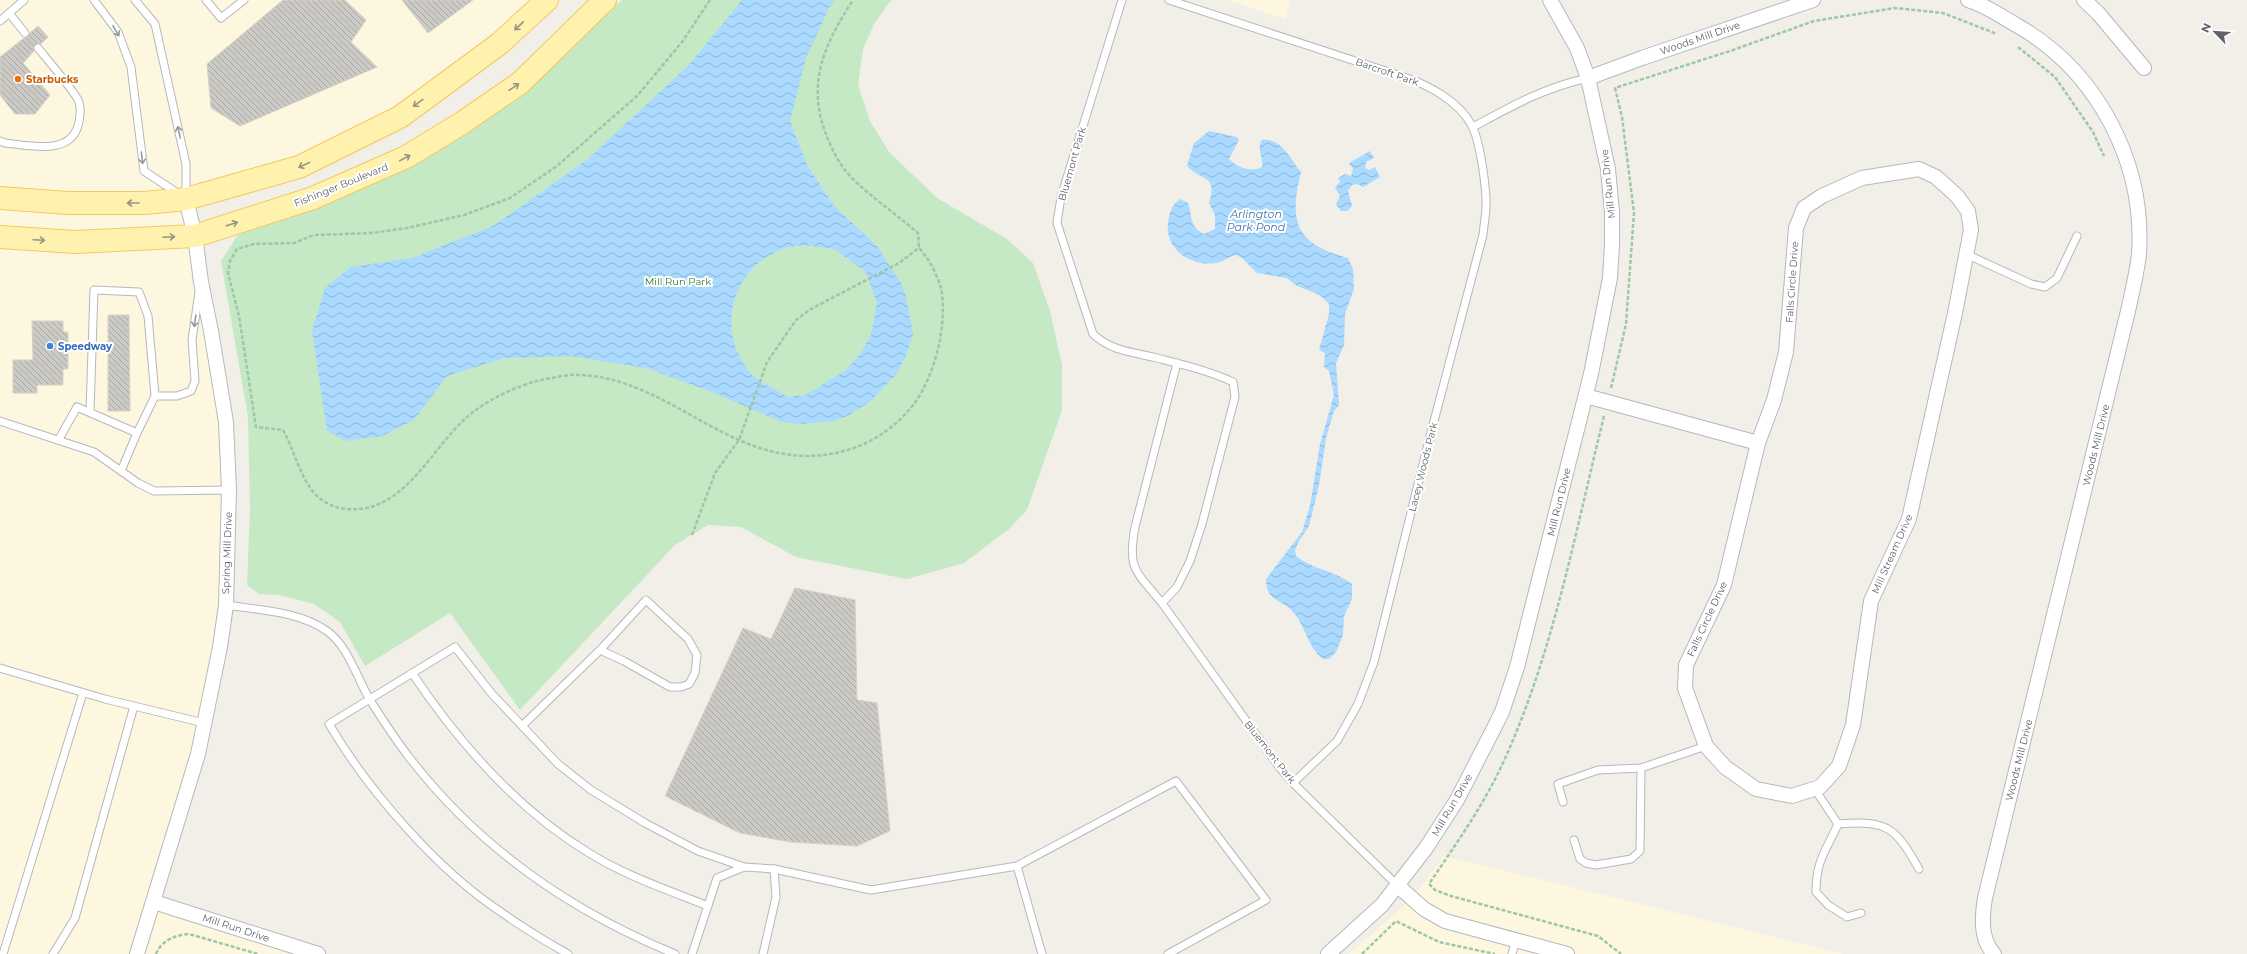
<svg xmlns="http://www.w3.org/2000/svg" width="2247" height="954" viewBox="0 0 2247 954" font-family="Montserrat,sans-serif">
<defs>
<pattern id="water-waves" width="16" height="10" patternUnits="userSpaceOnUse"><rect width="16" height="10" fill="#aadaff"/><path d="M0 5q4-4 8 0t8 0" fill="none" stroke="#8eb4d2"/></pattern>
<pattern id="building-back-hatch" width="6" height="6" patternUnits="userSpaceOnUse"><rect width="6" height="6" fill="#cccac5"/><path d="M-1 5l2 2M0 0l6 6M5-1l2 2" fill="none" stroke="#a9a8a4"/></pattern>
</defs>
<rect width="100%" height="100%" fill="#f1efe8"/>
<g fill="#fef7e0">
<path d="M 0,0 L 547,0 L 400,117 L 186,199 L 226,422 L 220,647 L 155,901 L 318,954 L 0,954 Z"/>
<path d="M 1228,0 L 1290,0 L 1285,19 Z"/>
<path d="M 1444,856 L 1844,954 L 1349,954 L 1412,899 Z"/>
</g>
<path fill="#c5e8c5" d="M 622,0 L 891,0 L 874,24 L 863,49 L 858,85 L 870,121 L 889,152 L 937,198 L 1007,239 L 1033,263 L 1050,311 L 1062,365 L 1062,410 L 1027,510 L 1009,529 L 964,563 L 907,579 L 796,557 L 741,527 L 708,525 L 675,545 L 520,710 L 450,613 L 365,666 L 340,622 L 314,604 L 279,595 L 259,594 L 247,585 L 250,510 L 248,417 L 221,261 L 239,233 L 330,203 L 426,159 L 535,80 Z"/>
<g fill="url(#water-waves)" fill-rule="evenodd">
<path d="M 742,0 L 835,0 L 830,6 L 806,58 L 790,121 L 807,165 L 834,206 L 877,246 L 901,283 L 906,296 L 913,334 L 907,353 L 897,373 L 872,400 L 849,415 L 834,421 L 800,424 L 782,422 L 712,392 L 646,368 L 570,356 L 504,358 L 447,376 L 414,420 L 382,436 L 346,441 L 327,431 L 312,331 L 325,288 L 351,267 L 412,258 L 493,226 L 588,159 L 690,64 ZM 805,245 L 834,249 L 866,272 L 877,303 L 871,335 L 861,353 L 846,370 L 806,395 L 788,397 C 776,389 756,381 748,370 C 709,320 742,248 805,245 Z"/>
<path d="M 1209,131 L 1237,137 L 1239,140 L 1229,159 C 1236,167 1252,173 1262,167 C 1264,158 1256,149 1262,140 C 1282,138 1290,159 1301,172 C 1288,224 1297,244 1348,258 L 1353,269 L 1354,289 L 1345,314 L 1344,345 L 1336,363 L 1339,405 L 1334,411 L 1326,438 L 1319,485 L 1309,526 L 1299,541 L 1295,550 L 1296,556 C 1312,569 1335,571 1352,584 L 1352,599 L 1344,616 L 1343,635 L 1336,652 L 1329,659 L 1323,659 C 1306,646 1305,621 1289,608 C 1277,598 1266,599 1266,579 L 1302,532 L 1310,506 L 1320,444 L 1334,395 L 1329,371 L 1324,367 L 1325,353 L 1319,350 L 1329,314 L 1329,304 L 1320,295 L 1297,286 L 1287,278 L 1257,273 L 1242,258 L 1236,255 C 1230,256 1223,262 1216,263 C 1192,267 1165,250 1168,224 C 1169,214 1171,205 1180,199 L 1188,203 C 1193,218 1189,226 1204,234 L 1215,229 L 1215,215 L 1209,203 C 1218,174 1202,182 1187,166 L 1194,143 Z"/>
<path d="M 1370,151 L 1374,158 L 1366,162 L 1365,168 L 1369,170 L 1375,167 L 1380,177 L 1363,187 L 1357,184 L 1352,185 L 1348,191 L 1352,206 L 1347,211 L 1341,211 L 1336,204 L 1340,196 L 1335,188 L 1340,182 L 1338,178 L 1345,174 L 1351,176 L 1353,169 L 1349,163 Z"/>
</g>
<g fill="url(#building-back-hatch)" stroke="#d6d1c6">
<path d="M 283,0 L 345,0 L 366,20 L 351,42 L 377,67 L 240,126 L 211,108 L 207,64 Z"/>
<path d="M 402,0 L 473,0 L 428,33 Z"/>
<path d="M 38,26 L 48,37 L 41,44 L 35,44 L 34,51 L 23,63 L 50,95 L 35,114 L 15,114 L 0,95 L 0,57 L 24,38 L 28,37 L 30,33 Z"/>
<path d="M 108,315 L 129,315 L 130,411 L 108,411 Z"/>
<path d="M 32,321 L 63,321 L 63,332 L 68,332 L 68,369 L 63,369 L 63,385 L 37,385 L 37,393 L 13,393 L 13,360 L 33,360 Z"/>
<path d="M 795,588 L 855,600 L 857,700 L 877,703 L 890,831 L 857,846 L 791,842 L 740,833 L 665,796 L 743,628 L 771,639 Z"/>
</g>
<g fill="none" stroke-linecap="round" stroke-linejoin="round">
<g stroke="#b5b8bc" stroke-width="9">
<g id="lane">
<path d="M 94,0 L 118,32 L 131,67 L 144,171 L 179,194"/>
<path d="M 135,0 L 155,24 L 186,164 L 186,196"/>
<path d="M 206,0 L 221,18 L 244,0"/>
<path d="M 1122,0 L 1061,197 L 1057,223 L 1093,334 C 1110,350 1130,352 1153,357 C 1180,364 1207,370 1233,382 L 1235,397 L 1202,524 L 1190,561 L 1177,587 L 1162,603 L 1280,768 L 1293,783 L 1398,886"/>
<path d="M 1169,0 L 1404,77 C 1429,85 1460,102 1472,126 C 1480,141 1485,181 1486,198 C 1487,210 1484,223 1483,235 L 1428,444 L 1374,662 L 1358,704 L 1337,741 L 1293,783"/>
<path d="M 9,13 L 25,33"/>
<path d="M 0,21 L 24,0"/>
<path d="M 1473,127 C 1512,106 1543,88 1588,78"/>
<path d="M 0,141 L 5,143 C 28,145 69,156 78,126 C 80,119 81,110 79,102 C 76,93 46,58 38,48"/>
<path d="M 1966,254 L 2031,284 L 2045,287 L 2057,278 L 2077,236"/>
<path d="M 155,396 L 177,396 L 191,391 L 195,381 L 192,340 L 199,292"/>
<path d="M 90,411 L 94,290 L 139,292 L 148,316 L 155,396 L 137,433"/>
<path d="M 0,421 L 94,452 L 138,483 L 154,491 L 229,490"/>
<path d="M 59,439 L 77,407 L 137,433 L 121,471"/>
<path d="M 1162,603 C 1136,571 1127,570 1135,527 L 1177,363"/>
<path d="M 226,605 C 259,610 299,611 327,631 C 348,646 357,678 370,700 C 382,719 395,739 409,757 C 478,847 571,911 675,954"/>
<path d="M 0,668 L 105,699 L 204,723"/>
<path d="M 412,673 C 459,743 516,809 589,853 C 626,876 668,890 708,906"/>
<path d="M 522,726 L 600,650 L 624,661 L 670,687 L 681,687 L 689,684 L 695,673 L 697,655 L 688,639 L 646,600 L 600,650"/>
<path d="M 1814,788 L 1838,824 C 1826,851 1816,860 1816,892 L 1828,905 L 1847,917 L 1861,913"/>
<path d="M 1563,802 L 1558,784 L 1598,770 L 1641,768 L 1706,746"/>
<path d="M 1838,824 C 1888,820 1895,827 1919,869"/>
<path d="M 1574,840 L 1580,859 L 1586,863 L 1596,865 L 1631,859 L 1640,851 L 1641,768"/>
<path d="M 1017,866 L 1176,781 L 1266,900 L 1168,954"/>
<path d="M 774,869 L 871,890 L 1017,866 L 1042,954"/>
<path d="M 3,954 L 83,693"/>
<path d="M 53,954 L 75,918 L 134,706"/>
<path d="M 568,954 C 545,941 522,927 501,912 C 437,870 368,790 329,724 L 455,647 L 492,694 L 558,764 L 591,790 L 645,823 L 698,851 L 744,867"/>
<path d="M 692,954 L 717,878 L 744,867 L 774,869 L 776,897 L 763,954"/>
<path d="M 1512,954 L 1516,940"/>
</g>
</g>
<g stroke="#b5b8bc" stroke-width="16">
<g id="street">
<path d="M 1968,0 C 1988,6 2000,16 2018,26 C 2098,72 2145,163 2139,254 C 2137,273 2132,292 2128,311 L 1985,898 C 1982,917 1980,939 1994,954"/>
<path d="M 2084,0 L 2098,13 L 2144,68"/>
<path d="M 1588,78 L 1642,58 L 1813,0"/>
<path d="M 1919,169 L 1936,177 L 1957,196 L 1968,211 L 1971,230 L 1955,313 L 1909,519 L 1871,601 L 1853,725 L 1839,766 L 1820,787 L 1792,796 L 1756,789 L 1725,767 L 1706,746 L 1685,688 L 1686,665 L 1724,585 L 1758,443 L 1774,400 L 1786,352 L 1796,228 L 1804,208 L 1822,196 L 1862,178 Z"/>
<path d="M 1586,396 L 1758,443"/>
<path d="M 1398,886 L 1424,909 L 1445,921 L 1567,954"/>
<path d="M 154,902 L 318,954"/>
<path d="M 137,954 L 198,754 L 220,647 L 226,605 L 229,490 L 226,422 L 211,331 L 201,282 L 195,236 L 186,199"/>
<path d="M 1328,954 L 1382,905 L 1426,848 L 1457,800 L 1494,728 L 1502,712 L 1517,667 L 1591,374 L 1610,278 L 1612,245 L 1612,212 L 1608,169 L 1588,78 L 1577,48 L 1550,0"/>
</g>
</g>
<g stroke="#f2c960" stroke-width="24">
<g id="primary">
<path d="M 0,198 L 68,203 L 144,203 L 186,199 L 299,167 L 400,117 L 499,44 L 547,0"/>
<path d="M 0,237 L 76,242 L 195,236 L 313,198 L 406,157 L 462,123 L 520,83 L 605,0"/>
</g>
</g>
<g stroke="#9cc7a9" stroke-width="2.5" stroke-dasharray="4 2" stroke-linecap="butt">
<path d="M 710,0 L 682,42 L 637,96 L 557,166 L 510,198 L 464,215 L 407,228 L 372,233 L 314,235 L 294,243 L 254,244 L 237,249 L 230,261 L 228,273 L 239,316 L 256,427 L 283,430 C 295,451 300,480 318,497 C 326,504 338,509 348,509 C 403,514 431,449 466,418 C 486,400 516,386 541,380 C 553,378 567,374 579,375 C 676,378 738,479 844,451 C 871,444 896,427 913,405 C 935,377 948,323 941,288 C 938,278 933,267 927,258 C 925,255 921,251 919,247 C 918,242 919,238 918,233 C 896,214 872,198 852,178 C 840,166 832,150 826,134 C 806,83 825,43 853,0"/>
<path d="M 2018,47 L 2055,77 L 2093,132 L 2104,156"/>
<path d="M 1611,388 L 1626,324 L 1634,213 L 1622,117 L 1615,88 L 1733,50 L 1814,21 L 1895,8 L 1943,13 L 1997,34"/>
<path d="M 1604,416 C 1575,533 1553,655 1502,765 C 1483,806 1454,847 1429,884 L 1435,890 L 1451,896 L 1598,936 L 1621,954"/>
<path d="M 692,535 L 715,473 L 739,440 L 767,362 L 796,320 L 811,309 L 899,263 L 920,247"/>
<path d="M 156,954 C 162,940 175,935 189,934 L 258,954"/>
<path d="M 1362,954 L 1396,921 L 1439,942 L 1495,954"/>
</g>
<use href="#lane" stroke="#fff" stroke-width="7"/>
<use href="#street" stroke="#fff" stroke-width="14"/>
<use href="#primary" stroke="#fff2af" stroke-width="22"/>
</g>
<defs><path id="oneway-shaft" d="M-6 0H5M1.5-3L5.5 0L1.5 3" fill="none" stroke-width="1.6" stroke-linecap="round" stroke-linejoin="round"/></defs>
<g stroke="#979581">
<use href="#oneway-shaft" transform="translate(519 26) rotate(137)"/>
<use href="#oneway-shaft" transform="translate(514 87) rotate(-35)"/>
<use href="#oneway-shaft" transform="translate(418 103) rotate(144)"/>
<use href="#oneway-shaft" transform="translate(405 158) rotate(-28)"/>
<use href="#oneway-shaft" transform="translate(304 165) rotate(155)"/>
<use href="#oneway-shaft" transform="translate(133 203) rotate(-180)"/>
<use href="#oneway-shaft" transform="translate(232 224) rotate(-18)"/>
<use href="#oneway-shaft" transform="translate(169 237) rotate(-3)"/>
<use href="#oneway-shaft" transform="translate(39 240) rotate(3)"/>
</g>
<g stroke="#979a9d">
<use href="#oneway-shaft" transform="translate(116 31) rotate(60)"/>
<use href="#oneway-shaft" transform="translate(179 132) rotate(-102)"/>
<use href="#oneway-shaft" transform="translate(142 158) rotate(84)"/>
<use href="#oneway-shaft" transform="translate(195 321) rotate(99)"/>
</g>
<circle fill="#e8710a" stroke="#fff" stroke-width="1.5" cx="18" cy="79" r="4"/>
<circle fill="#3f7fe0" stroke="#fff" stroke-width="1.5" cx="50" cy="346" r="4"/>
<g text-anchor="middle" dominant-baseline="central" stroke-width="4" stroke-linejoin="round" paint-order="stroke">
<g font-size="10" fill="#5f6368" stroke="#fff">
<text transform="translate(1700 38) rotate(-19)">Woods Mill Drive</text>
<text transform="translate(1387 72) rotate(19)">Barcroft Park</text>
<text transform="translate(1072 164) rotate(-74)">Bluemont Park</text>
<text transform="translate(1608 184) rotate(-96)">Mill Run Drive</text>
<text transform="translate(341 185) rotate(-22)">Fishinger Boulevard</text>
<text transform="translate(1792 282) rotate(-86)">Falls Circle Drive</text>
<text transform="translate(2096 445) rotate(-76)">Woods Mill Drive</text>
<text transform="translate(1423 467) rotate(-76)">Lacey Woods Park</text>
<text transform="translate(1559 502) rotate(-76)">Mill Run Drive</text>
<text transform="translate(227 553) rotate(-88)">Spring Mill Drive</text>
<text transform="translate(1892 554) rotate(-66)">Mill Stream Drive</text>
<text transform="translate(1707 619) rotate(-65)">Falls Circle Drive</text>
<text transform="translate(1270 752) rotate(52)">Bluemont Park</text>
<text transform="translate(2019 760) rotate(-76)">Woods Mill Drive</text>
<text transform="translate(1452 805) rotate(-60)">Mill Run Drive</text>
<text transform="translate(236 928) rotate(18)">Mill Run Drive</text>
</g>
<g font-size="10" font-weight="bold" fill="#c56008" stroke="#fff" text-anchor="start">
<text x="26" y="79">Starbucks</text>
</g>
<g font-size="10" fill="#348238" stroke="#fff">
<text x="678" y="281">Mill Run Park</text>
</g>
<g font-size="10" font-weight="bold" fill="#366cbe" stroke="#fff" text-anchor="start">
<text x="58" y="346">Speedway</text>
</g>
<g font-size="11" font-style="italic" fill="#4174aa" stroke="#fff">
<text x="1256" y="214">Arlington<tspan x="1256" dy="13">Park Pond</tspan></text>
</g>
</g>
<g transform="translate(2215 32) rotate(295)" stroke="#ffffff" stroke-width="3" paint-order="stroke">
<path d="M0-3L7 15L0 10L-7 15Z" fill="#5f6368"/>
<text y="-6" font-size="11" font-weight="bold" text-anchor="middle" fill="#5f6368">N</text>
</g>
</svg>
